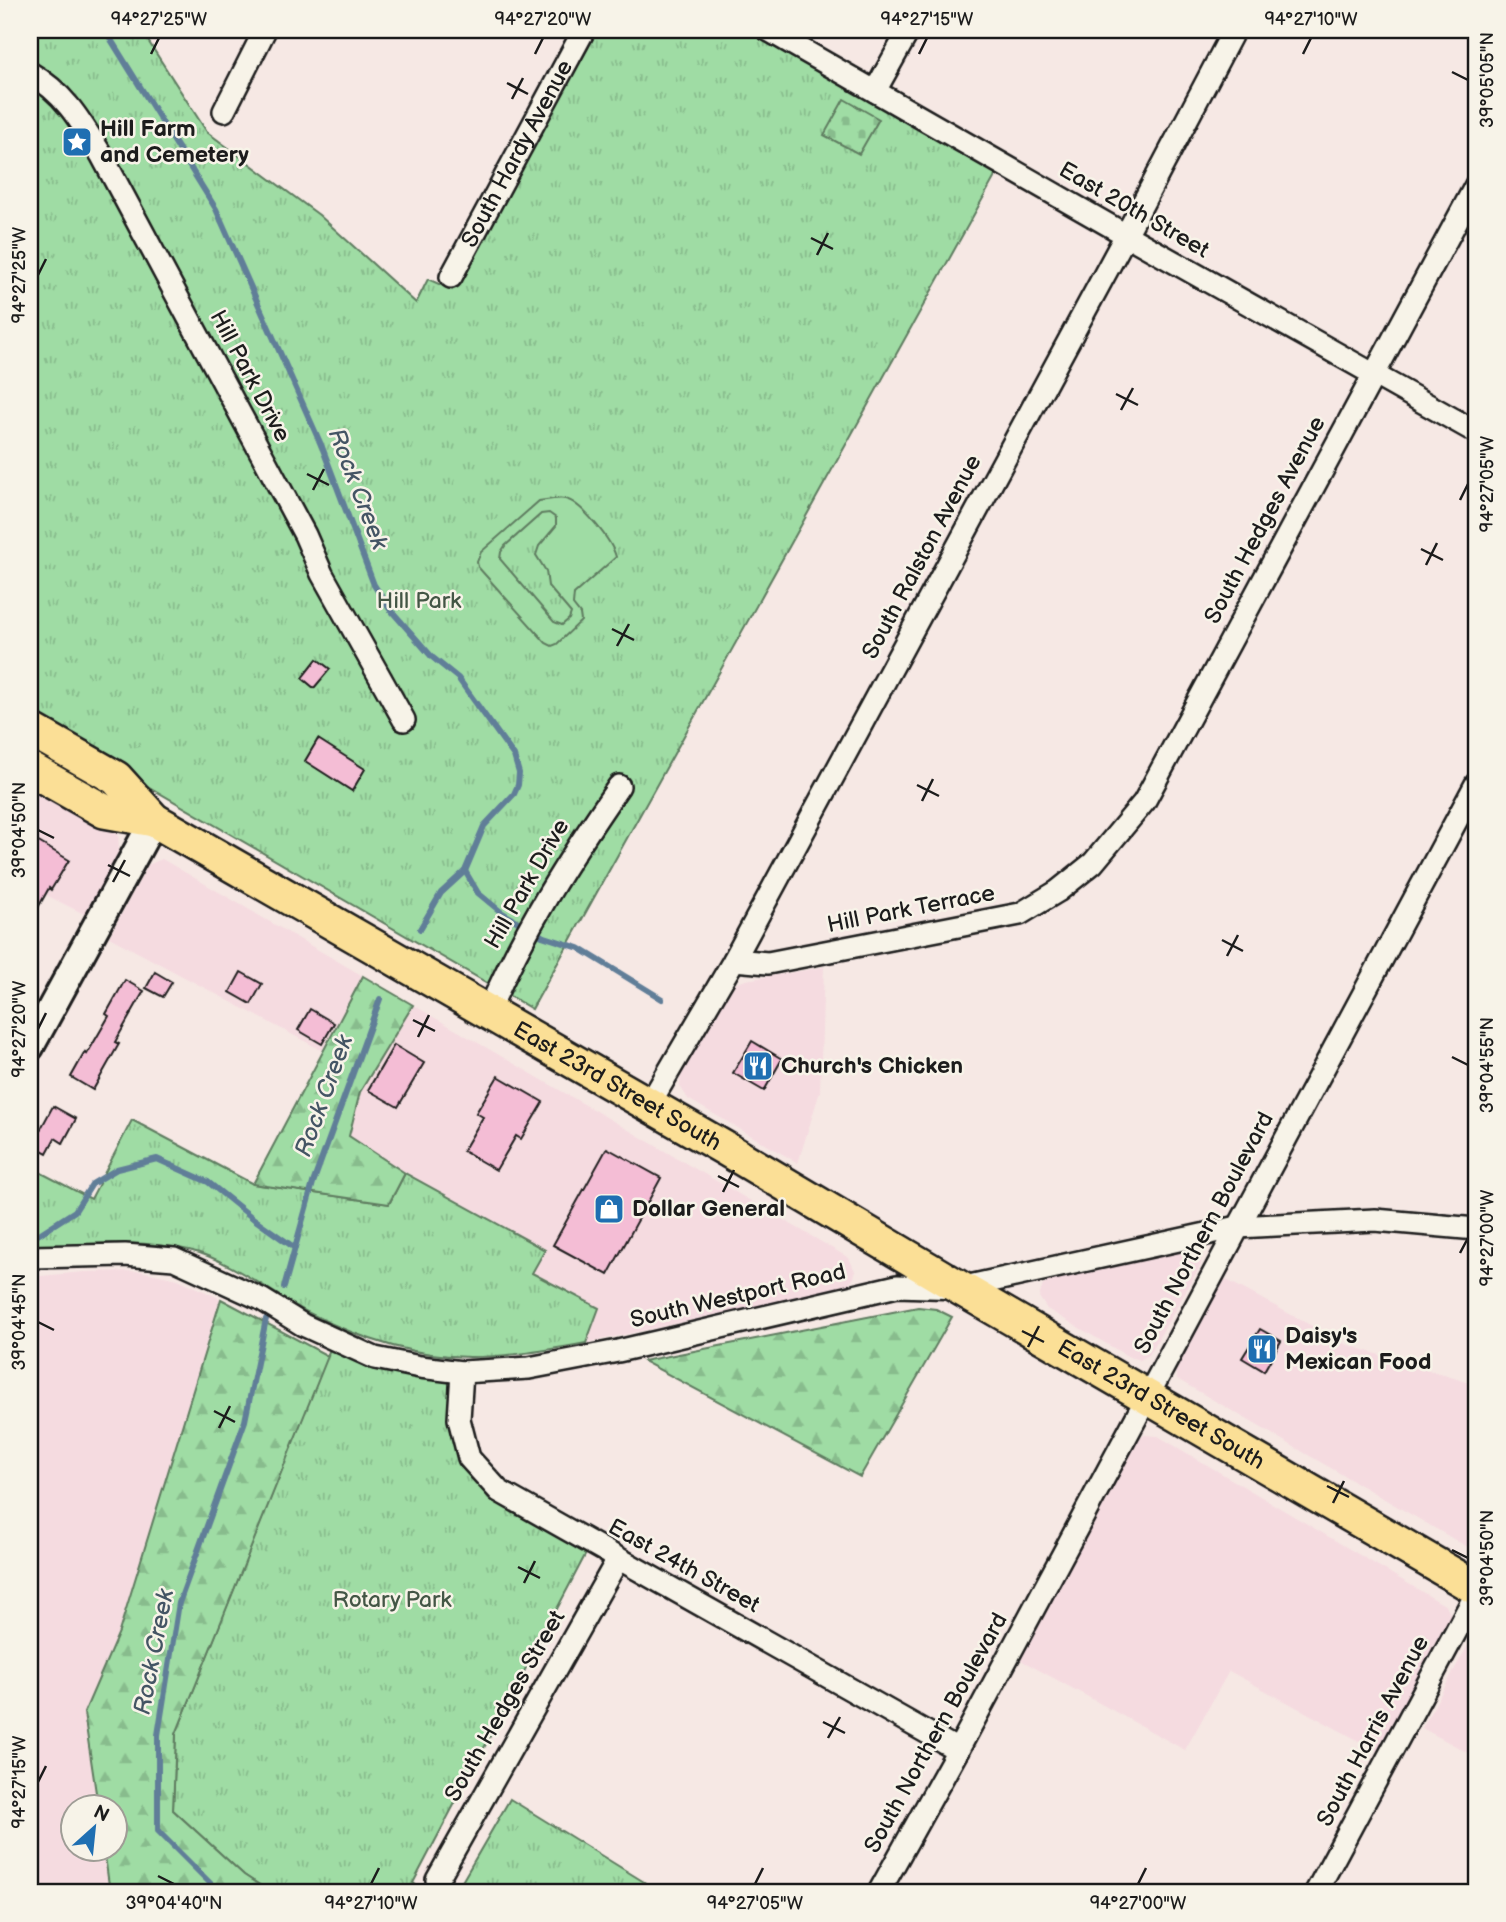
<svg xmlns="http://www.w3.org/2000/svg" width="1506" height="1922" viewBox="0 0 1506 1922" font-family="'Balsamiq Sans',sans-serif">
<defs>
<pattern id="grass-tufts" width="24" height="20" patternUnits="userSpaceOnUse" patternTransform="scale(1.75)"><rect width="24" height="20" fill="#9fdca4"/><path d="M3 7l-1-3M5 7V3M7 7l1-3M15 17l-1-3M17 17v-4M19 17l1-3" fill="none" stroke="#88bc8d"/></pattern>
<pattern id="forest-firs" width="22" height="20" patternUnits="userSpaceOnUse" patternTransform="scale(1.75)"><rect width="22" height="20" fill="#9fdca4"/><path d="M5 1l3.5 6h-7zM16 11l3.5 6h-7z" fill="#88bc8d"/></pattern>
<pattern id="cemetery-stones" width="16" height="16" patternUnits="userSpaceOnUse" patternTransform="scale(1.75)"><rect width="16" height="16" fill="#9fdca4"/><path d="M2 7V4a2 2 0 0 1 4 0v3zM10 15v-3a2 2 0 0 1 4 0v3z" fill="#88bc8d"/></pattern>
</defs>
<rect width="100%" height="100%" fill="#f6e8e4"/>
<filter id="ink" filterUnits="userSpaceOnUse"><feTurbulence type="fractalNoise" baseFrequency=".0143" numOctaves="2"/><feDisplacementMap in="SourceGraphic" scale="14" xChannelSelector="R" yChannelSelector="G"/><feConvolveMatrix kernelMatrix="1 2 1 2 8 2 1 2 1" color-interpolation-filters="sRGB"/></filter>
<g filter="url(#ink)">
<g fill="#f5dbe0">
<path d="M 30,779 L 118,829 L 119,850 L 86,915 L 30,887 Z"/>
<path d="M 162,859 L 363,976 L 323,1051 L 109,937 L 148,865 Z"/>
<path d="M 824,967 L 820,1091 L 798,1163 L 688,1099 L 680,1086 L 681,1073 L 731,985 L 746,980 Z"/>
<path d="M 413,1005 L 849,1258 L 855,1271 L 854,1278 L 849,1284 L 840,1288 L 586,1343 L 599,1308 L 532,1273 L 545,1250 L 405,1173 L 349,1136 L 360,1092 Z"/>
<path d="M 1192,1250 L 1201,1254 L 1201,1265 L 1149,1355 L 1140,1360 L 1129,1357 L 1047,1309 L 1039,1297 L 1043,1285 L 1054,1276 Z"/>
<path d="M 140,1271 L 178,1279 L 221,1299 L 119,1632 L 84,1713 L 98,1806 L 74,1806 L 74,1848 L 104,1849 L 109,1885 L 114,1892 L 30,1892 L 30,1277 L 84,1272 Z"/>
<path d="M 1223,1278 L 1345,1344 L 1476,1385 L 1476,1552 L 1177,1379 L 1174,1367 L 1181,1349 Z"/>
<path d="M 1144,1435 L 1158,1436 L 1446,1606 L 1451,1615 L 1450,1625 L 1378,1751 L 1229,1671 L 1185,1750 L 1017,1658 L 1133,1440 Z"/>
<path d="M 1476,1635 L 1476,1757 L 1422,1728 L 1472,1638 Z"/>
</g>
<g fill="url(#grass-tufts)" stroke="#5e7c60" stroke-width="2">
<path d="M 30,30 L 141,30 L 207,132 L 319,215 L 416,303 L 428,279 L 452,290 L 598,30 L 745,30 L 997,173 L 532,1009 L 30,718 Z"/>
<path d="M 132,1120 L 253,1184 L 389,1204 L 405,1173 L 545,1250 L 532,1273 L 599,1308 L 586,1343 C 548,1350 509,1357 470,1357 C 414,1357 356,1337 307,1312 C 270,1292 230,1260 189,1250 C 137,1238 83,1245 30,1247 L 30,1167 L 91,1199 Z"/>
<path d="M 334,1339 L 462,1372 L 469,1458 L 591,1544 L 413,1883 L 426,1892 L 270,1892 L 244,1875 L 173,1810 L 176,1734 Z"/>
<path d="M 510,1799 L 649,1885 L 645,1892 L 456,1892 Z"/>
</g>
<g fill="url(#forest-firs)" stroke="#5e7c60" stroke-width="2">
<path d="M 363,976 L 413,1005 L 360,1092 L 349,1136 L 405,1173 L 389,1204 L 253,1184 Z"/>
<path d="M 221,1299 L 328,1356 L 176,1734 L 173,1810 L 244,1875 L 270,1892 L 114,1892 L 109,1885 L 104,1849 L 116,1848 L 116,1806 L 98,1806 L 84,1713 L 119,1632 Z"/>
<path d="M 918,1307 L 936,1309 L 952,1317 L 860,1477 L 643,1361 Z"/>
</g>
<path fill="url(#cemetery-stones)" stroke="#5e7c60" stroke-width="2" d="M 844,99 L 879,119 L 859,154 L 824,135 Z"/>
<path fill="#9fdca4" stroke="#5e7c60" stroke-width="2" fill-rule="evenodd" d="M 553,499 C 557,499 561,498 565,499 C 581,502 612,541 616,557 L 574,594 L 573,605 L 580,614 L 581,621 L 557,644 L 552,646 L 546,643 L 478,567 L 477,562 L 481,552 L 539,501 ZM 549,513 L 556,518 L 556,526 L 539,546 L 536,555 L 546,571 L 548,586 L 571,613 L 569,619 L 562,625 L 554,622 L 500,559 L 501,552 L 505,546 L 541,514 Z"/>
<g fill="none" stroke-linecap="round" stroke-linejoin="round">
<g stroke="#617e98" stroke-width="6">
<path d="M 105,30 L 216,209 L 322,447 L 374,585 L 389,608 L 432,657 L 458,678 L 514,756 L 519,773 L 518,785 L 514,794 L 484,826 L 465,871 L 441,893 L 420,929"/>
<path d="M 465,871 L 478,893 L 501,912 L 542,936 L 579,948 L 662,999"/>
<path d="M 33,1238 L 75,1211 L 92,1184 L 117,1169 L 157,1159 L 208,1182 L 254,1219 L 295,1248"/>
<path d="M 284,1287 L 313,1183 L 380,999"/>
<path d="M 223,1892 L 213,1886 L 158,1831 L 158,1735 L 179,1603 L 245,1421 L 266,1319"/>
</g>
</g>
<g fill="#f4bdd5" stroke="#1c1c1c" stroke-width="2">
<path d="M 317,659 L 330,669 L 314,688 L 302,678 Z"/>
<path d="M 318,739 L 365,769 L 352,791 L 305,761 Z"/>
<path d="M 30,837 L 69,860 L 51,890 L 49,888 L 30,922 Z"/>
<path d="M 155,972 L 172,982 L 163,997 L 146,988 Z"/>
<path d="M 241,972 L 262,984 L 251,1004 L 230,992 Z"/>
<path d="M 125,980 L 144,991 L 115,1042 L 119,1044 L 93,1090 L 71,1077 L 85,1052 L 87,1054 L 109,1016 L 106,1014 Z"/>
<path d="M 310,1009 L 334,1023 L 322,1044 L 298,1030 Z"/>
<path d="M 752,1041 L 782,1059 L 764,1091 L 733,1073 Z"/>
<path d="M 394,1045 L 424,1063 L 398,1107 L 368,1090 Z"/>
<path d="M 498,1076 L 543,1102 L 521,1139 L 516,1136 L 496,1170 L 463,1151 L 483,1117 L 476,1113 Z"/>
<path d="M 53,1106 L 76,1119 L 63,1143 L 55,1138 L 47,1153 L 32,1145 Z"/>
<path d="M 607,1148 L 661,1178 L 608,1275 L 553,1245 Z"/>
<path d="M 1260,1329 L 1281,1341 L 1264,1371 L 1242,1358 Z"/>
</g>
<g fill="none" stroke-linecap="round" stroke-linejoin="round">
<g stroke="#1c1c1c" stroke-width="26">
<g id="minor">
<path d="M 768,30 L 1126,235 L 1476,432"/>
<path d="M 30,73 C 66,94 81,122 102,156 L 305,535 L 322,574 L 404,720"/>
<path d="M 875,91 L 909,30"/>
<path d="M 224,111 L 265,30"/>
<path id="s1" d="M 451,277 L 584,30"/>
<path d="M 734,960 L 768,963 L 1020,914 L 1058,891 L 1093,863 L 1144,802 L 1476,185"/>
<path d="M 488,1013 C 522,932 569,858 619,786"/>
<path d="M 649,1105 L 734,960 L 1126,235 L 1234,30"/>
<path d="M 30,1257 L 125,1255 L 174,1259 L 261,1299 L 303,1325 L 375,1358 L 420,1367 L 462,1372 L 529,1368 L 618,1351 L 897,1286 L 960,1288 L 1238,1227 L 1375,1220 L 1476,1229"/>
<path d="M 462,1372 L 459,1419 L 469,1458 L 499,1491 L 958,1750"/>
<path d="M 437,1880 L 618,1559"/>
<path d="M 879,1892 L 958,1750 L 1476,784"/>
<path d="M 1316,1892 L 1476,1594"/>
</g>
</g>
<g stroke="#1c1c1c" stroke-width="32">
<path id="tertiary" d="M 30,1047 L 154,820"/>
</g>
<g stroke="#1c1c1c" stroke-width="38">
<g id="primary">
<path id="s2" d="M 30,729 L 116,778 L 154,820 L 726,1149 L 960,1288 L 1476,1588"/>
<path d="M 30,769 L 104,811 L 154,820"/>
</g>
</g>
<use href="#minor" stroke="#f7f3e8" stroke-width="21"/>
<use href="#tertiary" stroke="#f7f3e8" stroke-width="26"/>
<use href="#primary" stroke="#fbdf96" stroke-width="33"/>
</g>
</g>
<path fill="none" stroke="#1c1c1c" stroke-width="2.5" d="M 151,54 L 159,38M 535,54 L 543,38M 919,54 L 927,38M 1303,54 L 1311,38M 1452,72 L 1468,80M 507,83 L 528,94M 512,99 L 523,78M 811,238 L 833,249M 817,255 L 828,233M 38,275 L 46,259M 1116,394 L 1138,405M 1121,410 L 1133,388M 307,474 L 329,485M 313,490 L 324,469M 1460,500 L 1468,484M 1421,549 L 1443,560M 1426,565 L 1437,543M 612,629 L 634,640M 617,646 L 629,624M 917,785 L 939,796M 922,801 L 933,779M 38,830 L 54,838M 108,865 L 130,876M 113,882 L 125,860M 1222,940 L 1243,951M 1227,956 L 1238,935M 413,1020 L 435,1031M 38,1029 L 46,1013M 418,1037 L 429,1015M 1452,1057 L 1468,1065M 718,1176 L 739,1187M 723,1192 L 734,1170M 1460,1253 L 1468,1238M 38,1322 L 54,1330M 1022,1331 L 1044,1342M 1028,1347 L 1039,1326M 214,1411 L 235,1422M 219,1428 L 230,1406M 1327,1486 L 1349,1497M 1333,1503 L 1344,1481M 1452,1550 L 1468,1558M 518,1567 L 540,1578M 524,1583 L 535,1561M 823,1722 L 845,1733M 828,1738 L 840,1717M 38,1782 L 46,1766M 158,1876 L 174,1884M 371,1884 L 379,1868M 755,1884 L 763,1868M 1138,1884 L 1146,1868"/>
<defs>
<g id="sight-square" transform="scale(1.575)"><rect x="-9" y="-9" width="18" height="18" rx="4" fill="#1f6fb2" stroke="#f7f3e8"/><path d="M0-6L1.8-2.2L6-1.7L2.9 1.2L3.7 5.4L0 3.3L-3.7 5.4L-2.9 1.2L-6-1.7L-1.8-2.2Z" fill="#fff"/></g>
<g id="restaurant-square" transform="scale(1.575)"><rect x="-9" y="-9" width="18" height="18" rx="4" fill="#1f6fb2" stroke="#f7f3e8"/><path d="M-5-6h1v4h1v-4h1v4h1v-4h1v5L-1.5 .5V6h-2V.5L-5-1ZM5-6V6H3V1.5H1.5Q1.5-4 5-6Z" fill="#fff"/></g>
<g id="shop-square" transform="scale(1.575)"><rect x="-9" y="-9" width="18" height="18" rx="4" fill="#1f6fb2" stroke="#f7f3e8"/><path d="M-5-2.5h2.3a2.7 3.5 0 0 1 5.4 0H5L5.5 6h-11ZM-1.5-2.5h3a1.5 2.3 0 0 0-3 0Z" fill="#fff"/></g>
</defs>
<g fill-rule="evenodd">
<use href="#sight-square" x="77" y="142"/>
<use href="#restaurant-square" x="758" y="1066"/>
<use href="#shop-square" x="609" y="1209"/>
<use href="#restaurant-square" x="1262" y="1349"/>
</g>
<g text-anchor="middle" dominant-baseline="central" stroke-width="5" stroke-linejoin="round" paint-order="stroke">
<g font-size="23" font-weight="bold" fill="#1c1c1c" stroke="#f7f3e8" text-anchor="start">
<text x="100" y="129">Hill Farm<tspan x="100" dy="26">and Cemetery</tspan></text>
<text x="781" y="1066">Church's Chicken</text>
<text x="632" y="1209">Dollar General</text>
<text x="1285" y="1336">Daisy's<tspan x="1285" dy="26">Mexican Food</tspan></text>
</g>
<g font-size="23" fill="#1c1c1c" stroke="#f7f3e8">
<text stroke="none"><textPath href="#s1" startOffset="140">South Hardy Avenue</textPath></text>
<text transform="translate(1134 210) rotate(30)">East 20th Street</text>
<text transform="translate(250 376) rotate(62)">Hill Park Drive</text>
<text transform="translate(1265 520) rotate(-62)">South Hedges Avenue</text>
<text transform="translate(922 557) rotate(-62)">South Ralston Avenue</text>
<text transform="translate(527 884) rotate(-60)">Hill Park Drive</text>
<text transform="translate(911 909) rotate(-11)">Hill Park Terrace</text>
<text stroke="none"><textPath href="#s2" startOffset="690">East 23rd Street South</textPath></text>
<text transform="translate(1204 1233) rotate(-62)">South Northern Boulevard</text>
<text transform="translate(738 1296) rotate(-13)">South Westport Road</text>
<text stroke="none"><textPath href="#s2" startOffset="1320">East 23rd Street South</textPath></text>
<text transform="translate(684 1566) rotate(29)">East 24th Street</text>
<text transform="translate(505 1706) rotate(-60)">South Hedges Street</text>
<text transform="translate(1373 1731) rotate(-62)">South Harris Avenue</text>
<text transform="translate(936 1733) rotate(-61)">South Northern Boulevard</text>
</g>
<g font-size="23" fill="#435645" stroke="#f7f3e8">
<text x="419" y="601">Hill Park</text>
<text x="392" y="1600">Rotary Park</text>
</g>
<g font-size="24" font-style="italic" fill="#445564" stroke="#f7f3e8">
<text transform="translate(358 489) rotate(69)">Rock Creek</text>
<text transform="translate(324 1096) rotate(-70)">Rock Creek</text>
<text transform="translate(154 1652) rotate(-79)">Rock Creek</text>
</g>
</g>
<rect width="1506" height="1922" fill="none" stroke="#f7f3e8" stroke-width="77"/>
<g transform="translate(94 1828) rotate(27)"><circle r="33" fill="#f7f3e8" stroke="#9f9d96" stroke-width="2"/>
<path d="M0-5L12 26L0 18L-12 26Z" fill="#1f6fb2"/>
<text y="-10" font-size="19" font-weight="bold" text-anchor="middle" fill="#1c1c1c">N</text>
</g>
<rect x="38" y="38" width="1430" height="1846" fill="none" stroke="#1c1c1c" stroke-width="2.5"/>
<g font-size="18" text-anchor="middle" fill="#1c1c1c">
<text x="159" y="25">94°27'25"W</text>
<text x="543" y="25">94°27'20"W</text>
<text x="927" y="25">94°27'15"W</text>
<text x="1311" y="25">94°27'10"W</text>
<text transform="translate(1487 80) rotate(-90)" y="6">39°05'05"N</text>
<text transform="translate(19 275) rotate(-90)" y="6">94°27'25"W</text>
<text transform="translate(1487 484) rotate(-90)" y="6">94°27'05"W</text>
<text transform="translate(19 830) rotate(-90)" y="6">39°04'50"N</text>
<text transform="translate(19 1029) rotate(-90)" y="6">94°27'20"W</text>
<text transform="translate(1487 1065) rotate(-90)" y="6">39°04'55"N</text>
<text transform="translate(1487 1238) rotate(-90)" y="6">94°27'00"W</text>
<text transform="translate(19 1322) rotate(-90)" y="6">39°04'45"N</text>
<text transform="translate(1487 1558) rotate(-90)" y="6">39°04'50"N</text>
<text transform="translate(19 1782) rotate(-90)" y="6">94°27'15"W</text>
<text x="174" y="1909">39°04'40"N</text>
<text x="371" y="1909">94°27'10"W</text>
<text x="755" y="1909">94°27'05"W</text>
<text x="1138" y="1909">94°27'00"W</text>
</g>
</svg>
